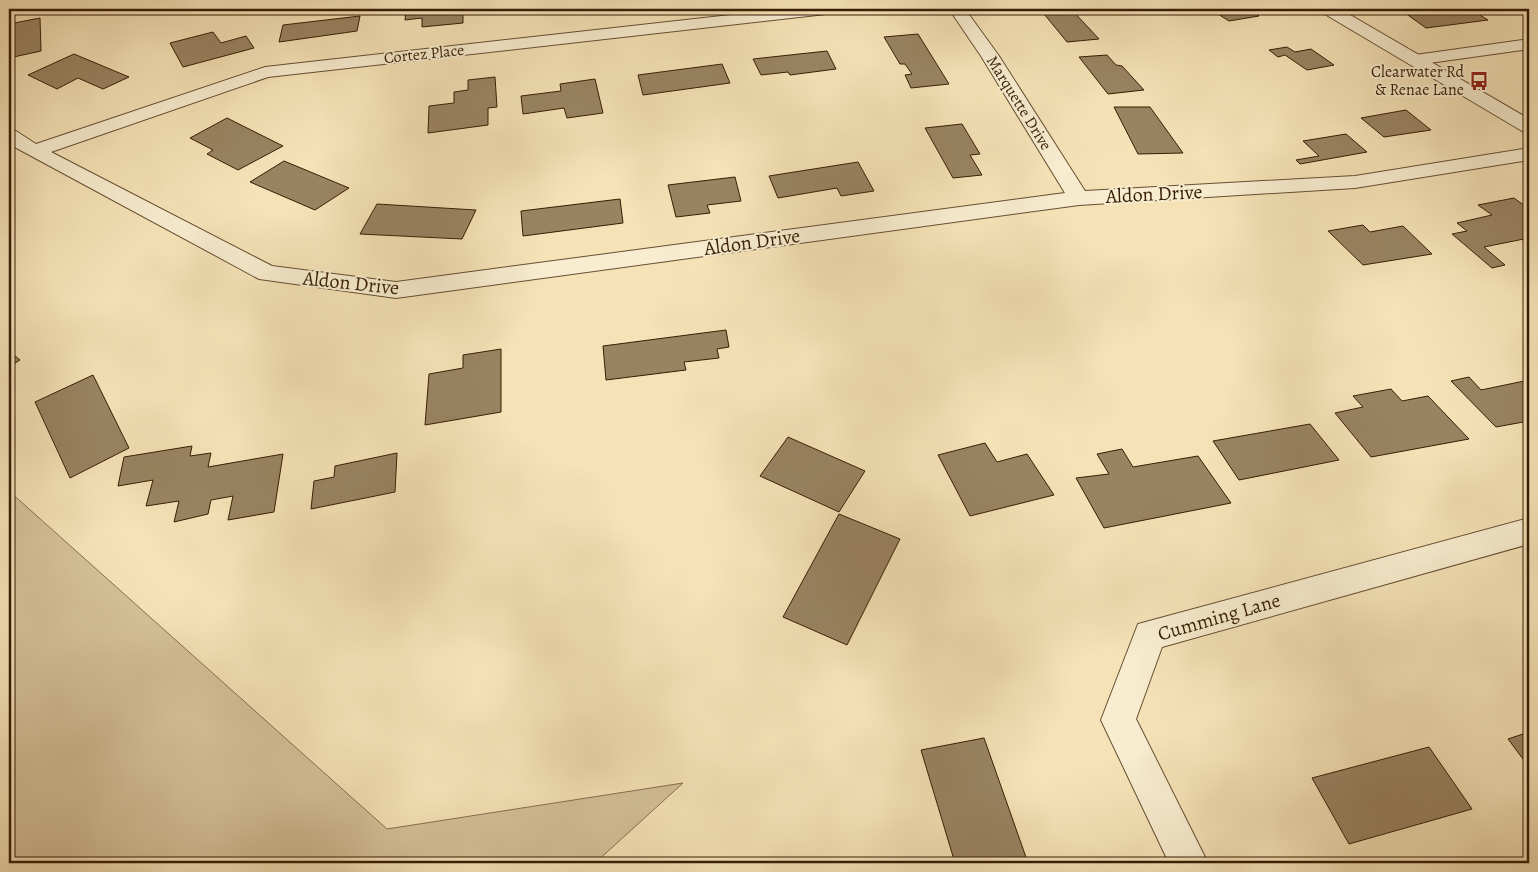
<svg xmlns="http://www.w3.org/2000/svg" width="1538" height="872" viewBox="0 0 1538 872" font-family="Alegreya,serif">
<rect width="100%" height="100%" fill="#f5e3b7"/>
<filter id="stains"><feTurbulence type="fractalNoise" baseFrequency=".004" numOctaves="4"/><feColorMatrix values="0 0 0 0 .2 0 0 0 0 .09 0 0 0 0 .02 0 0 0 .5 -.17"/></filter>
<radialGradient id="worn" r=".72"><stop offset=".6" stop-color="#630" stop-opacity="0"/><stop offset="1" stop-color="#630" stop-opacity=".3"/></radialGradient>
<path fill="#d5c199" stroke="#866f4f" d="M 9,491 L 387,829 L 683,783 L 595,863 L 9,863 Z"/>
<g fill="#998462" stroke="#361d05">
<path d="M 406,9 L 463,9 L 463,23 L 422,27 L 422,18 L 405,20 Z"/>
<path d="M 496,9 L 571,9 L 571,11 L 542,14 L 541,9 L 497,14 Z"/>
<path d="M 1040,9 L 1071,9 L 1099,39 L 1067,42 Z"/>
<path d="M 1204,9 L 1248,9 L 1259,16 L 1229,21 L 1210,9 Z"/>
<path d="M 1441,9 L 1470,9 L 1488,20 L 1426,28 L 1405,13 Z"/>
<path d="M 360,16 L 357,31 L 279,42 L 283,25 Z"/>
<path d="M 40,18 L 41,51 L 9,58 L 9,24 Z"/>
<path d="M 213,32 L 221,43 L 246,36 L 254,48 L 183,67 L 170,43 Z"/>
<path d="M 918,34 L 949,84 L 911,88 L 905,75 L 912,74 L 905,64 L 900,64 L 884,37 Z"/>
<path d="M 1287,47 L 1295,52 L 1311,49 L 1334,65 L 1307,70 L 1285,55 L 1278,57 L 1269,50 Z"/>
<path d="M 827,51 L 836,69 L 790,75 L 788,72 L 761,75 L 753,59 Z"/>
<path d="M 74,54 L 129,77 L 103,89 L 78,78 L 57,89 L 28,75 Z"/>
<path d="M 1107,55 L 1116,65 L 1122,66 L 1144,90 L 1108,94 L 1079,57 Z"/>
<path d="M 722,64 L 730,83 L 643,95 L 638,75 Z"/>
<path d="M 495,77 L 497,107 L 488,108 L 488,125 L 428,133 L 429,106 L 454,103 L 454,92 L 468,90 L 468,80 Z"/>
<path d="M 595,79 L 603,113 L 567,118 L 564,108 L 523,114 L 521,96 L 561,91 L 560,84 Z"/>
<path d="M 1114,107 L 1150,107 L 1183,153 L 1138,154 Z"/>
<path d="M 1406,110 L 1431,130 L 1384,137 L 1361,118 Z"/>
<path d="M 227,118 L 283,146 L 238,170 L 207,154 L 213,150 L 190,138 Z"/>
<path d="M 962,124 L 980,154 L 970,155 L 982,175 L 953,178 L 925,128 Z"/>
<path d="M 1346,134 L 1367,152 L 1300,164 L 1296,160 L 1319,156 L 1303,141 Z"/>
<path d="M 284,161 L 349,188 L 315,210 L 250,182 Z"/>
<path d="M 858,162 L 874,191 L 841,196 L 837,188 L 778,198 L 769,176 Z"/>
<path d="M 735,177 L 741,201 L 707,205 L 710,213 L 676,217 L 668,185 Z"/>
<path d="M 1514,198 L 1529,209 L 1529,238 L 1484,247 L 1505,265 L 1492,268 L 1452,234 L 1467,231 L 1457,223 L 1492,215 L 1478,205 Z"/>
<path d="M 620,199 L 623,223 L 523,236 L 521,211 Z"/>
<path d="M 377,204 L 476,210 L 462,239 L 360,234 Z"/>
<path d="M 1363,225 L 1370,232 L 1403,226 L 1432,254 L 1363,265 L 1328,231 Z"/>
<path d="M 726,330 L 729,347 L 717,349 L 719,358 L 684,362 L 686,370 L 606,380 L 603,346 Z"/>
<path d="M 501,349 L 501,412 L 425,425 L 429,374 L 463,368 L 463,355 Z"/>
<path d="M 9,351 L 20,360 L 9,367 Z"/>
<path d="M 93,375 L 129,448 L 70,478 L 35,402 Z"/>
<path d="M 1469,377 L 1481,390 L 1529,380 L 1529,421 L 1496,427 L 1451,381 Z"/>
<path d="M 1391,389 L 1402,401 L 1428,396 L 1469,439 L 1371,457 L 1335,413 L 1363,407 L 1353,396 Z"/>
<path d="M 1310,424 L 1339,460 L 1239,480 L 1213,441 Z"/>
<path d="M 788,437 L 865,471 L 839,512 L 760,476 Z"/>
<path d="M 985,443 L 997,462 L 1027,454 L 1054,495 L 970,516 L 938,455 Z"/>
<path d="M 192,446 L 190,456 L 211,453 L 208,467 L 283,454 L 274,512 L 228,520 L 233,496 L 211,500 L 208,514 L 174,522 L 179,501 L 146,506 L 153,480 L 118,486 L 124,457 Z"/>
<path d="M 1122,449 L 1133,467 L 1198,456 L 1231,503 L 1104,528 L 1076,478 L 1109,474 L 1097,454 Z"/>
<path d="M 397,453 L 395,492 L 311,509 L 314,481 L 334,477 L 335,466 Z"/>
<path d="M 839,514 L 900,539 L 847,645 L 783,617 Z"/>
<path d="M 1529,732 L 1529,767 L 1508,739 Z"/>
<path d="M 984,738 L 1028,863 L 955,863 L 921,750 Z"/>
<path d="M 1429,747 L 1472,809 L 1349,844 L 1312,778 Z"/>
</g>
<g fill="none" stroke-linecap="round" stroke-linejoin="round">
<g stroke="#664e32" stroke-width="2">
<path id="service" d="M 1514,9 L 1529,11 L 1529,18 Z"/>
</g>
<g stroke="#664e32" stroke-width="2">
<g id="minor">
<path d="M 784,9 L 834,9 L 832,13 L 826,14 L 268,77 L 51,152 L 272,266 L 396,282 L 1065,193 L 981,56 L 949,9 L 965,9 L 999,56 L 1085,191 L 1355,176 L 1529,148 L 1529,160 L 1355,188 L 1079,205 L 396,298 L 259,279 L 9,144 L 9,129 L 16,131 L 36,144 L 265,67 Z"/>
<path d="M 1529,39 L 1529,49 L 1415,65 L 1409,64 L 1406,60 L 1409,56 L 1415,55 Z"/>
<path d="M 1529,518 L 1529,544 L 1162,647 L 1136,719 L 1208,863 L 1169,863 L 1101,720 L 1138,624 Z"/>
</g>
</g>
<g stroke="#664e32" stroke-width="2">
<path id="tertiary" d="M 1321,9 L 1340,9 L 1529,119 L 1529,133 L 1522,131 L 1323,13 Z"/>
</g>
<use href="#service" fill="#f8edd0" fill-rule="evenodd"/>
<use href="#minor" fill="#f8edd0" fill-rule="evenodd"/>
<use href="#tertiary" fill="#f8edd0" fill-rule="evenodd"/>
</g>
<defs>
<g id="bus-bare" transform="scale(1.5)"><path d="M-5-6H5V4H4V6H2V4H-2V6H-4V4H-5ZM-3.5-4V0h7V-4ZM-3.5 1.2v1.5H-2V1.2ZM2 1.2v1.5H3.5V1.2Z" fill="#8f2418" stroke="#f8edd0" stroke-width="2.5" paint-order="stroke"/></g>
</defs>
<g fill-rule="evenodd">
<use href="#bus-bare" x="1479" y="81"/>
</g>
<g text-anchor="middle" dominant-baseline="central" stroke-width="4" stroke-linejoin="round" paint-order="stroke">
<g font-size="16" fill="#361d05" stroke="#f8edd0">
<text transform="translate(424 54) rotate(-6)">Cortez Place</text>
<text transform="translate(1019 103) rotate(58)">Marquette Drive</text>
</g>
<g font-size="16" fill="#361d05" stroke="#f8edd0" text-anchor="end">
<text x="1464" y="72">Clearwater Rd<tspan x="1464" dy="18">&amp; Renae Lane</tspan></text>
</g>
<g font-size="20" fill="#361d05" stroke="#f8edd0">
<text transform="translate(1154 194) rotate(-3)">Aldon Drive</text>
<text transform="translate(752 242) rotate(-8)">Aldon Drive</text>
<text transform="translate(351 283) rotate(6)">Aldon Drive</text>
<text transform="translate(1219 617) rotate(-16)">Cumming Lane</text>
</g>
</g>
<rect width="1538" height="872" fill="none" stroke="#f5e3b7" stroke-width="30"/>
<rect x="10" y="10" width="1518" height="852" fill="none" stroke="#361d05" stroke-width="2.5"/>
<rect x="15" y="15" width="1508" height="842" fill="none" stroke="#361d05"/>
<rect width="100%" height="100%" filter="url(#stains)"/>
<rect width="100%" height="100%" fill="url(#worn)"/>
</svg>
